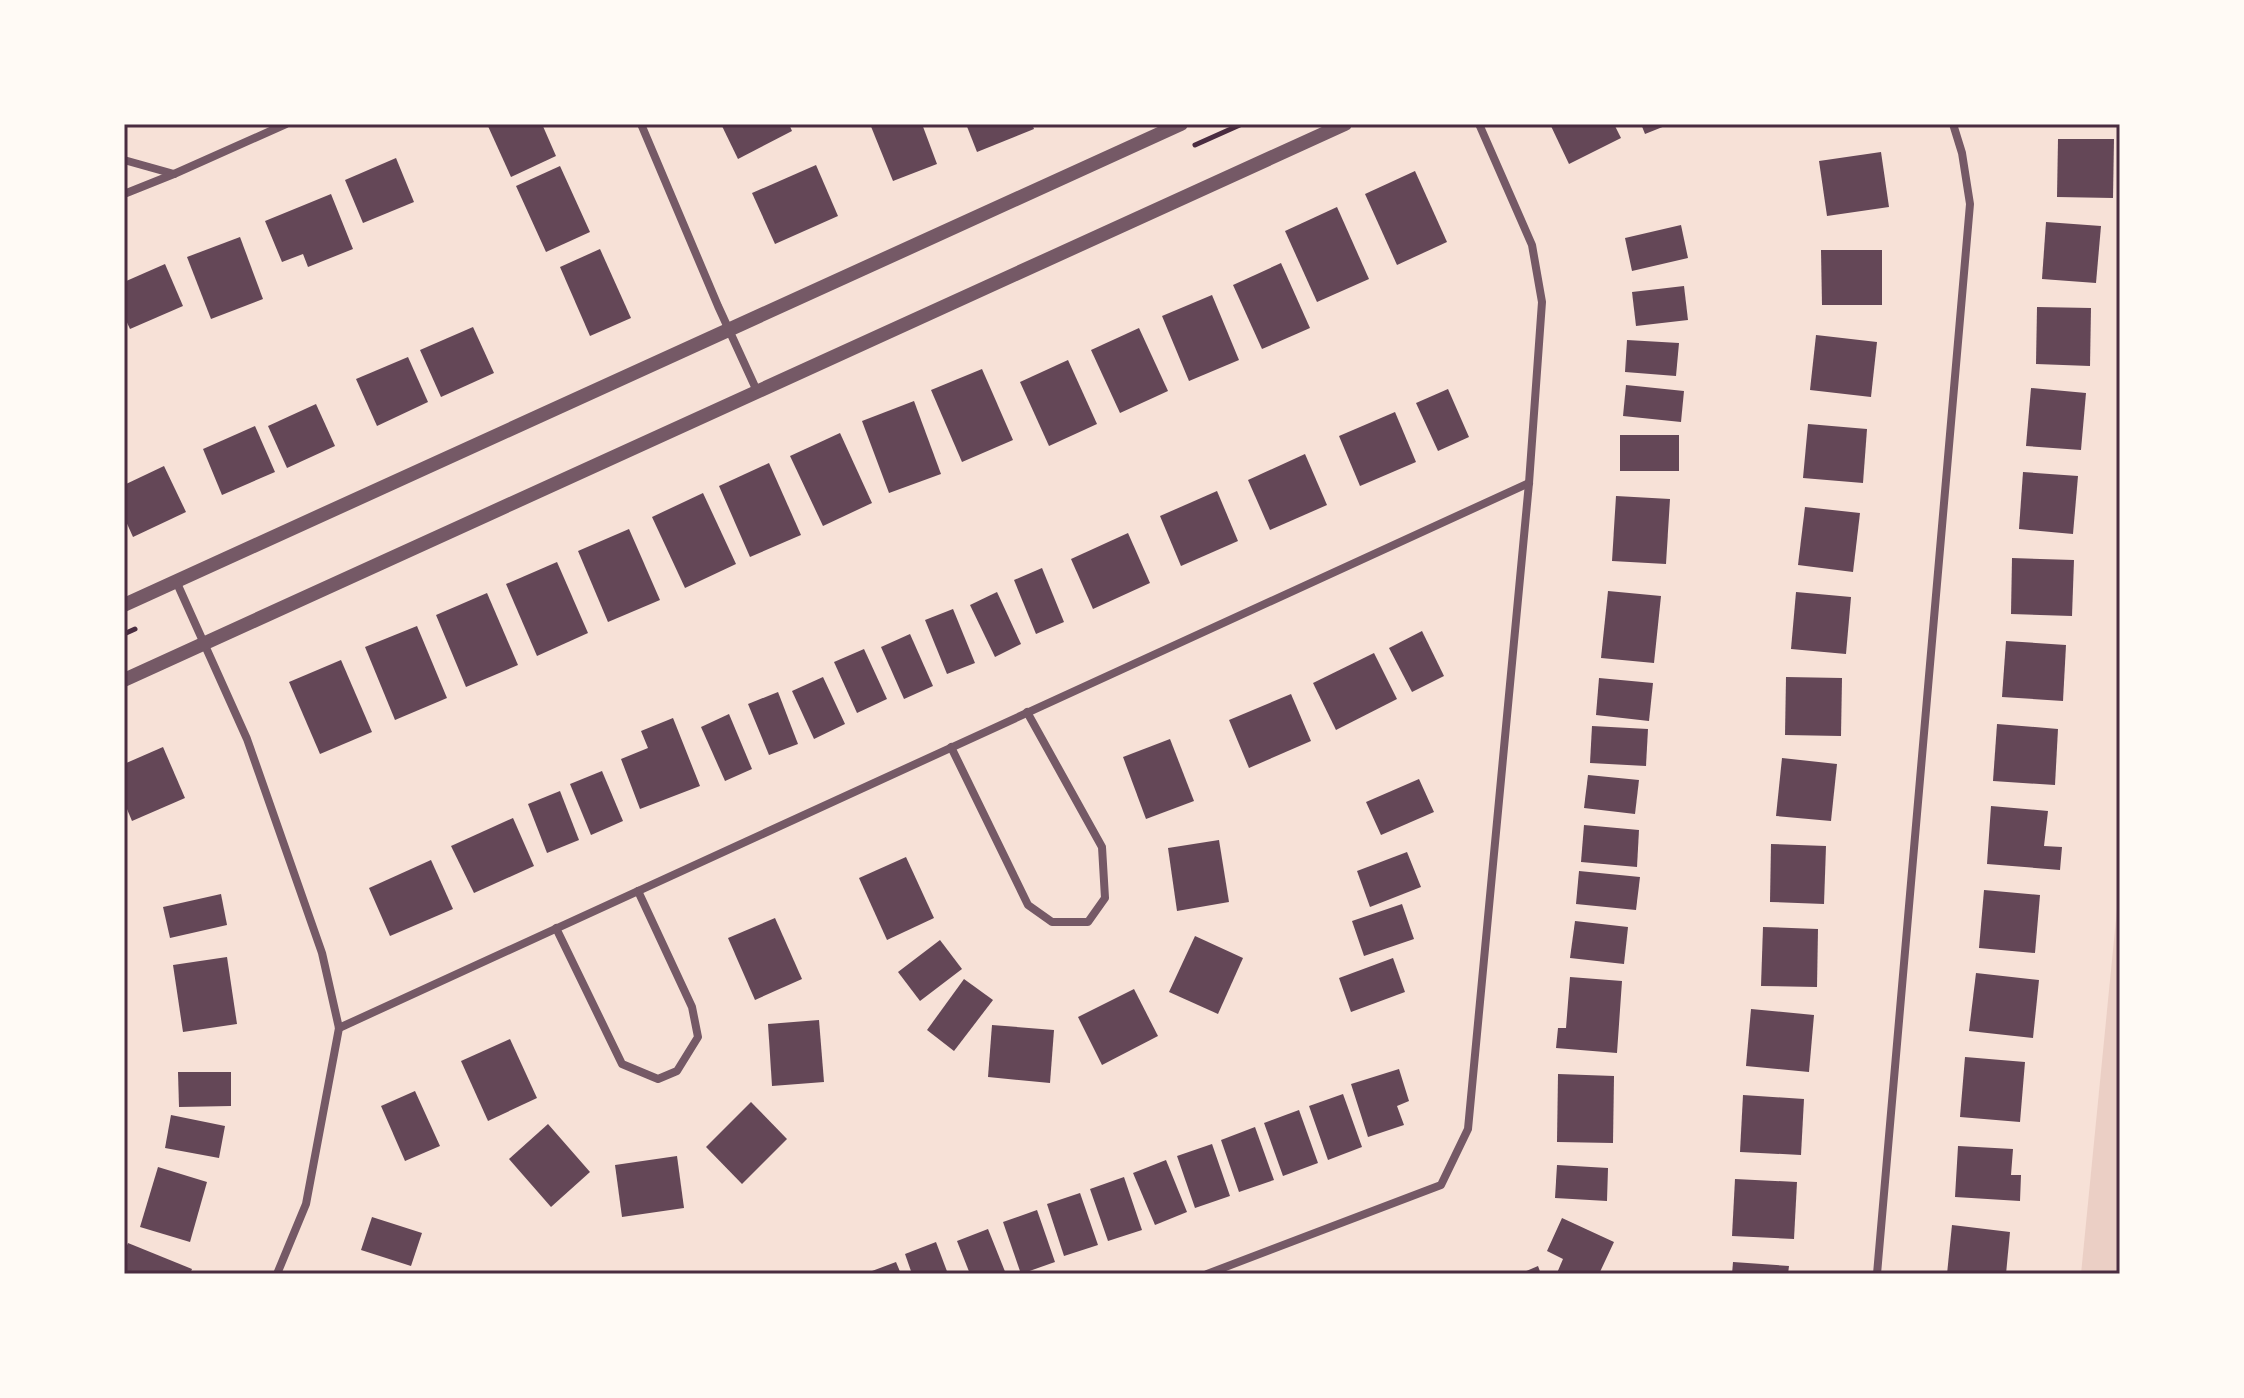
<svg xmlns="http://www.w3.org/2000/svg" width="2244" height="1398" viewBox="0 0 2244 1398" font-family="Montserrat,sans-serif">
<rect width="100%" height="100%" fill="#f7e1d7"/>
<path fill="#ebcfc5" d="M 2120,879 L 2120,1274 L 2081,1274 Z"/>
<g fill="#644757">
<path d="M 487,124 L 542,124 L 556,156 L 511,177 Z"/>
<path d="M 721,124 L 789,124 L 792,131 L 738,159 Z"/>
<path d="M 870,124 L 922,124 L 937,164 L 893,181 Z"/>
<path d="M 966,124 L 1032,124 L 1034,129 L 977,152 Z"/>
<path d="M 1550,124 L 1614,124 L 1621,138 L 1569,164 Z"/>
<path d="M 1641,124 L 1670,124 L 1645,134 Z"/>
<path d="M 2058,139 L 2114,139 L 2113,198 L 2057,197 Z"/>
<path d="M 1881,152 L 1889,207 L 1827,216 L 1819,161 Z"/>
<path d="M 396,158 L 414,202 L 363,223 L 345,180 Z"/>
<path d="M 816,165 L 838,216 L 775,244 L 752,193 Z"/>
<path d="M 560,166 L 590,232 L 546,252 L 516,186 Z"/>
<path d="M 1415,171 L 1447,242 L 1397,265 L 1365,194 Z"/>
<path d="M 331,194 L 353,249 L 308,267 L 303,254 L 282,262 L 265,221 Z"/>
<path d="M 1337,207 L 1369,279 L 1317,302 L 1285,231 Z"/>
<path d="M 2046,222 L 2101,226 L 2096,283 L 2042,279 Z"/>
<path d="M 1681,225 L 1688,258 L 1632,271 L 1625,238 Z"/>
<path d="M 240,237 L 263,299 L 211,319 L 187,257 Z"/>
<path d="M 600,249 L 631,318 L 590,336 L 560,267 Z"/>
<path d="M 1821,250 L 1882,250 L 1882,305 L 1822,305 Z"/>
<path d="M 1281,263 L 1310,328 L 1262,349 L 1233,285 Z"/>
<path d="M 165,264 L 183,306 L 130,329 L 124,316 L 124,282 Z"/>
<path d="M 1684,286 L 1688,320 L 1636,326 L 1632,292 Z"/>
<path d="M 1212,295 L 1239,360 L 1189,381 L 1162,316 Z"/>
<path d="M 2037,307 L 2091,308 L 2090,366 L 2036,364 Z"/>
<path d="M 473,327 L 494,373 L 441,397 L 420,350 Z"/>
<path d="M 1139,328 L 1168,391 L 1120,413 L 1091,350 Z"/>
<path d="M 1816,335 L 1877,342 L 1871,397 L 1810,390 Z"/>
<path d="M 1627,340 L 1679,343 L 1676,376 L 1625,372 Z"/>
<path d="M 408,357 L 428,402 L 377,426 L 356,379 Z"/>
<path d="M 1068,360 L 1097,424 L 1049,446 L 1020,382 Z"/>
<path d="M 982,369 L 1013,440 L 962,462 L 931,390 Z"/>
<path d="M 1626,385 L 1684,391 L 1681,422 L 1623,416 Z"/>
<path d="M 2031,388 L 2086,393 L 2081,450 L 2026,446 Z"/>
<path d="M 1448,389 L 1469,437 L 1438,451 L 1416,403 Z"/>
<path d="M 914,401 L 941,474 L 889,493 L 862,421 Z"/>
<path d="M 316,404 L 335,446 L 287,468 L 268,426 Z"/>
<path d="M 1395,412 L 1416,462 L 1360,486 L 1339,436 Z"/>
<path d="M 1808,424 L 1867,429 L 1863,483 L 1803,478 Z"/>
<path d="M 255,426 L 275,472 L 222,495 L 203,449 Z"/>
<path d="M 840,433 L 872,503 L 823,526 L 790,456 Z"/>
<rect x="1620" y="435" width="59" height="36"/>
<path d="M 1305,454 L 1327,505 L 1270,530 L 1248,480 Z"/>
<path d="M 769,463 L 801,535 L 750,557 L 719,486 Z"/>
<path d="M 164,466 L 186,512 L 133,537 L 124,517 L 124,485 Z"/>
<path d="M 2023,472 L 2078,476 L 2073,534 L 2019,529 Z"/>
<path d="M 1217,491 L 1238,541 L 1181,566 L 1160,516 Z"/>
<path d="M 703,493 L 736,564 L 685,588 L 652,517 Z"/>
<path d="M 1616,496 L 1670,499 L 1666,564 L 1612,561 Z"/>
<path d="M 1805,507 L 1860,513 L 1853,572 L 1798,565 Z"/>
<path d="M 629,529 L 660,600 L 608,622 L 578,551 Z"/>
<path d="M 1128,533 L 1150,583 L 1093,609 L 1071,559 Z"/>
<path d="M 2012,558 L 2074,560 L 2072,616 L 2011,614 Z"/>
<path d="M 557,562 L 588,633 L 537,656 L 506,584 Z"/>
<path d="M 1042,568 L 1064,622 L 1036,634 L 1014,580 Z"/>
<path d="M 1608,591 L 1661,596 L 1654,663 L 1601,658 Z"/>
<path d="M 997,592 L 1021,644 L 995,657 L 970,605 Z"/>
<path d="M 1796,592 L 1851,597 L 1846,654 L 1791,649 Z"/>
<path d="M 487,593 L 518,665 L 466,687 L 436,615 Z"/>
<path d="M 953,609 L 975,663 L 947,674 L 925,620 Z"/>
<path d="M 417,626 L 447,698 L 395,720 L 365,647 Z"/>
<path d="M 1422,631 L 1444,676 L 1412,692 L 1389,648 Z"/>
<path d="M 910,634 L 933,686 L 904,699 L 881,647 Z"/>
<path d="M 2006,641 L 2066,645 L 2063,701 L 2002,697 Z"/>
<path d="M 864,649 L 887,699 L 857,713 L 834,662 Z"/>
<path d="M 1374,653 L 1397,699 L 1336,730 L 1313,683 Z"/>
<path d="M 341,660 L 372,732 L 320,754 L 289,682 Z"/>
<path d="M 823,677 L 845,724 L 814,739 L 792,691 Z"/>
<path d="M 1786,677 L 1842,678 L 1841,736 L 1785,735 Z"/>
<path d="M 1599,678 L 1653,683 L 1649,721 L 1596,715 Z"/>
<path d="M 778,692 L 798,744 L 769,755 L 748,704 Z"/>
<path d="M 1291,694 L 1311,741 L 1249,768 L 1229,720 Z"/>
<path d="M 729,714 L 752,769 L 725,781 L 701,727 Z"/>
<path d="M 673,718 L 700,786 L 640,809 L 621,759 L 648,748 L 641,731 Z"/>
<path d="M 1997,724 L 2058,729 L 2055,785 L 1993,781 Z"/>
<path d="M 1592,726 L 1648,729 L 1646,766 L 1590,763 Z"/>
<path d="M 1170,739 L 1194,801 L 1146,819 L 1123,757 Z"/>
<path d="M 163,747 L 185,798 L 132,821 L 124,802 L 124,764 Z"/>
<path d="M 1782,758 L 1837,764 L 1831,821 L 1776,816 Z"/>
<path d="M 602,771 L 623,821 L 591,835 L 570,784 Z"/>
<path d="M 1588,775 L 1639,780 L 1635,814 L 1584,808 Z"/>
<path d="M 1419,779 L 1434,812 L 1381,835 L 1366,802 Z"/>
<path d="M 560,791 L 579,840 L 547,853 L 528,804 Z"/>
<path d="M 1991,806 L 2048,811 L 2044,846 L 2062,847 L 2060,870 L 1987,864 Z"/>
<path d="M 513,818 L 534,866 L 474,893 L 451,846 Z"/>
<path d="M 1584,825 L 1639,830 L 1637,867 L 1581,862 Z"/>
<path d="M 1219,840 L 1229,902 L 1177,911 L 1168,848 Z"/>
<path d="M 1771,844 L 1826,846 L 1824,904 L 1770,902 Z"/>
<path d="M 1407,852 L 1421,887 L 1370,907 L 1357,871 Z"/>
<path d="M 906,857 L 934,918 L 887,940 L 859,878 Z"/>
<path d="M 431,860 L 453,909 L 390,936 L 369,888 Z"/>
<path d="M 1579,871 L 1640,877 L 1636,910 L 1576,904 Z"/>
<path d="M 1984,890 L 2040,895 L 2035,953 L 1979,948 Z"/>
<path d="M 221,894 L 227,925 L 170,938 L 163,907 Z"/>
<path d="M 1402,904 L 1414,939 L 1364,956 L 1352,921 Z"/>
<path d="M 775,918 L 802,979 L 755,1000 L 728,938 Z"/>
<path d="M 1575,921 L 1628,927 L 1624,964 L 1570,958 Z"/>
<path d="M 1763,927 L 1818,929 L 1817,987 L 1761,986 Z"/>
<path d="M 1195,936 L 1243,958 L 1218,1014 L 1169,992 Z"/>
<path d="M 940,940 L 962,969 L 920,1001 L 898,972 Z"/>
<path d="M 227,957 L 237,1024 L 183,1032 L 173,965 Z"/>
<path d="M 1393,958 L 1405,992 L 1351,1012 L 1339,978 Z"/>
<path d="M 1976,973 L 2039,980 L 2033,1038 L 1969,1031 Z"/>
<path d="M 1570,977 L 1622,981 L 1617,1053 L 1556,1048 L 1558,1028 L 1566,1028 Z"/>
<path d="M 964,979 L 993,1000 L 954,1051 L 927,1030 Z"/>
<path d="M 1134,989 L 1158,1036 L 1102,1065 L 1078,1017 Z"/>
<path d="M 1751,1009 L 1814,1015 L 1809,1072 L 1746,1066 Z"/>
<path d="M 819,1020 L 824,1082 L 772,1086 L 768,1024 Z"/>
<path d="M 992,1025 L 1054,1030 L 1050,1083 L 988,1077 Z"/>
<path d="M 510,1039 L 537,1098 L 488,1121 L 461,1061 Z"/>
<path d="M 1965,1057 L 2025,1062 L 2020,1122 L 1960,1117 Z"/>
<path d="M 1399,1069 L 1409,1101 L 1397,1106 L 1404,1125 L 1368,1137 L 1351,1084 Z"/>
<path d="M 178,1072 L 231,1072 L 231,1106 L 179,1107 Z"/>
<path d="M 1558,1074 L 1614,1076 L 1613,1143 L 1557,1142 Z"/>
<path d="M 415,1091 L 440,1146 L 405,1161 L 381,1106 Z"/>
<path d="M 1343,1094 L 1362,1147 L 1328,1160 L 1309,1106 Z"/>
<path d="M 1743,1095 L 1804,1099 L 1801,1155 L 1740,1152 Z"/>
<path d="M 751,1102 L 787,1139 L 742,1184 L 706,1147 Z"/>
<path d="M 1299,1110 L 1318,1163 L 1283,1176 L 1264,1123 Z"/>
<path d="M 171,1115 L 225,1126 L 219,1158 L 165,1148 Z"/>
<path d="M 548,1124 L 590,1172 L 551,1207 L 509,1159 Z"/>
<path d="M 1255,1127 L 1274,1180 L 1239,1192 L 1221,1140 Z"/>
<path d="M 1212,1144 L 1230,1196 L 1195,1208 L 1177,1156 Z"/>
<path d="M 1958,1146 L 2013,1149 L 2011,1175 L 2021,1175 L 2020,1201 L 1955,1197 Z"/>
<path d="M 677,1156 L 684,1208 L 622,1217 L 615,1165 Z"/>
<path d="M 1166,1160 L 1187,1212 L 1155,1225 L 1133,1173 Z"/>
<path d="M 1557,1165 L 1608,1168 L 1607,1201 L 1555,1198 Z"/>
<path d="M 158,1167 L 207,1182 L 190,1242 L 140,1227 Z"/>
<path d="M 1124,1177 L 1142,1230 L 1108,1241 L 1090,1189 Z"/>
<path d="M 1735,1179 L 1797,1182 L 1794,1239 L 1732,1236 Z"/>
<path d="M 1080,1193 L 1098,1245 L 1064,1256 L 1047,1204 Z"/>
<path d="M 1037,1210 L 1055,1262 L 1021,1274 L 1003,1222 Z"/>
<path d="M 372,1217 L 422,1233 L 411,1266 L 361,1250 Z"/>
<path d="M 1562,1218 L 1614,1242 L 1599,1274 L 1557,1273 L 1563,1259 L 1547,1251 Z"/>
<path d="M 1952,1225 L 2010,1232 L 2006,1274 L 1947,1274 Z"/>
<path d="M 988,1229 L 1006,1274 L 970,1274 L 957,1241 Z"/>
<path d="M 936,1242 L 948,1274 L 912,1274 L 905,1254 Z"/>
<path d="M 128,1243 L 192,1269 L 190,1274 L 124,1274 L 124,1252 Z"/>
<path d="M 896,1262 L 901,1274 L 864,1274 Z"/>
<path d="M 1733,1262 L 1789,1266 L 1788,1274 L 1732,1274 Z"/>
<path d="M 1538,1266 L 1541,1274 L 1519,1274 Z"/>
</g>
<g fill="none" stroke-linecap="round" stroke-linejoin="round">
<g stroke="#4a2c40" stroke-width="5">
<path d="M 1195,145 L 1242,124"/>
<path d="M 124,634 L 135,629"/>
</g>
<g stroke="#755966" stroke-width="8">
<path d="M 641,124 L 718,306 L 757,391"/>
<path d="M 124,160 L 174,174"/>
<path d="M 124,194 L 174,174 L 286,124"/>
<path d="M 176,581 L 247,739 L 322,953 L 339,1028 L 306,1204 L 277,1274"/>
<path d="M 951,747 L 1028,905 L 1052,922 L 1088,922 L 1105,898 L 1102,847 L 1027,712"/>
<path d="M 556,928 L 622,1064 L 658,1079 L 677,1071 L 698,1037 L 692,1007 L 638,891"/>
<path d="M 339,1028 L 1529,483"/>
<path d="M 1207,1274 L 1441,1185 L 1468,1129 L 1529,483 L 1542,302 L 1532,245 L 1479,124"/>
<path d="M 1877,1274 L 1970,204 L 1962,153 L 1953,124"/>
</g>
<g stroke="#755966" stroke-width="14">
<path d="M 124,605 L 1181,124"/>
<path d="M 124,680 L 1345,124"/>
</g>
</g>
<rect width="2244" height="1398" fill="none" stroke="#fffaf5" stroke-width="252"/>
<rect x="126" y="126" width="1992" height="1146" fill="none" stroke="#4a2c40" stroke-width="3"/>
</svg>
